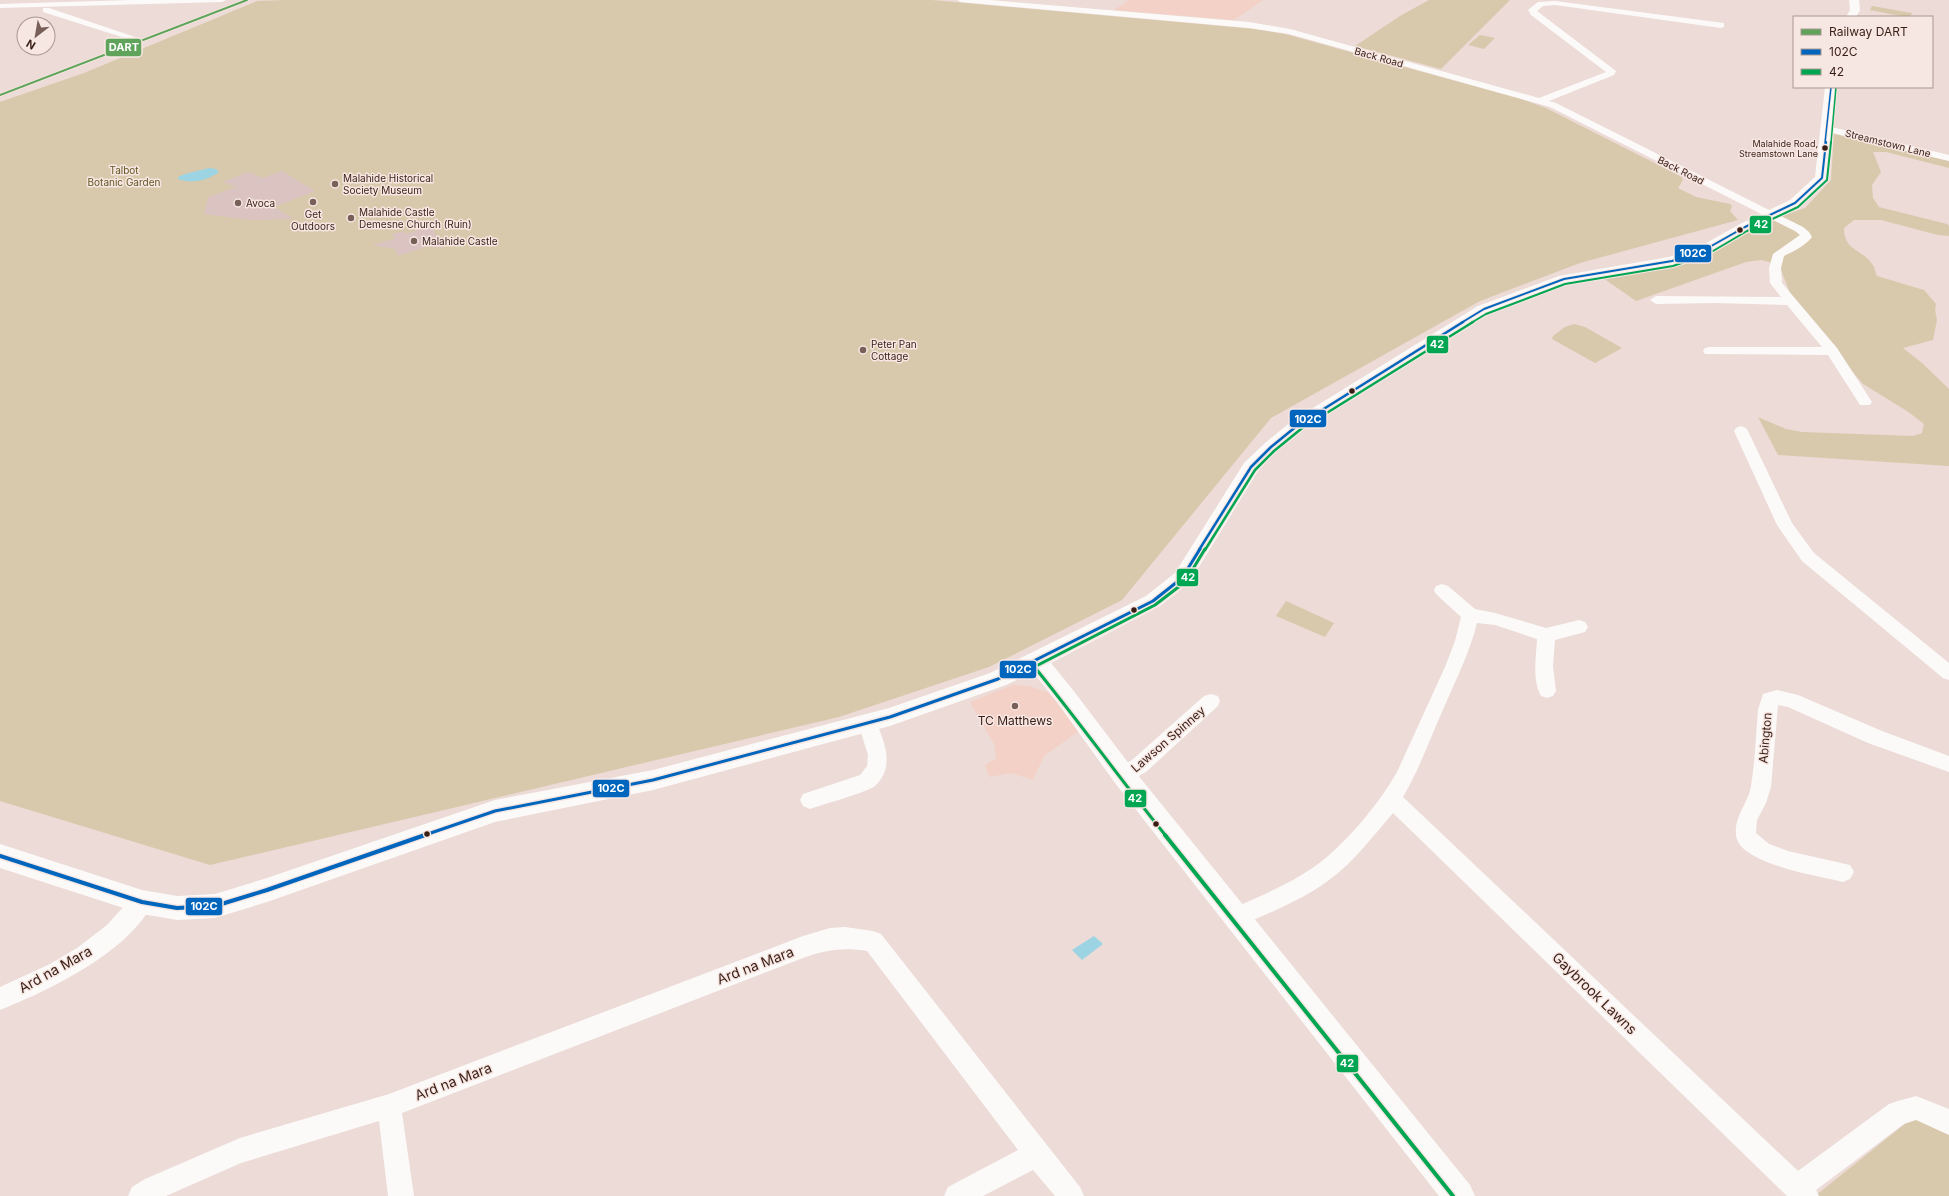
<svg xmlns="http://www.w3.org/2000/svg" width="1949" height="1196" viewBox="0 0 1949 1196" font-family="Inter,sans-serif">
<rect width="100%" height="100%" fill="#ecdbd6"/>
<g fill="#f4d1c7">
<path d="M 1129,0 L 1263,0 L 1234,20 L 1114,10 Z"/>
<path d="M 1013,685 L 1029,686 L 1047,692 L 1083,728 L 1044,756 L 1033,780 L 1011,773 L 989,777 L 985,765 L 996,758 L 995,746 L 970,702 Z"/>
</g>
<g fill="#d8c9ac">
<path d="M 285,0 L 932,0 L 1255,29 L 1285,34 L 1521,99 L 1546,108 L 1682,177 L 1683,180 L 1678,188 L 1696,197 L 1730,204 L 1732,206 L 1730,211 L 1738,220 L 1580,263 L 1480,301 L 1271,418 L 1122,600 L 989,667 L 839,717 L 210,865 L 0,801 L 0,102 L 84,73 L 257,1 Z"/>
<path d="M 1429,0 L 1510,0 L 1441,69 L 1355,46 L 1400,16 Z"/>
<path d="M 1872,6 L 1912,13 L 1910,17 L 1905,17 L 1870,10 Z"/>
<path d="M 1480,35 L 1495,38 L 1484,49 L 1468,45 Z"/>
<path d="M 1834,133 L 1949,161 L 1949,168 L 1886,152 L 1873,152 L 1881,172 L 1872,185 L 1873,198 L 1879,207 L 1947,224 L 1949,226 L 1949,236 L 1938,235 L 1881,220 L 1854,220 L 1844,228 C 1844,251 1862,249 1872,264 C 1875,267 1875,272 1877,276 L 1924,290 L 1936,304 L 1935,310 L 1937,320 L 1933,340 L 1903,348 L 1922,363 L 1949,389 L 1949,466 L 1778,455 L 1758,417 L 1786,429 L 1802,432 L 1913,436 L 1922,433 L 1924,424 L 1907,411 L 1863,384 L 1812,324 L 1790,293 L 1781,270 L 1773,263 L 1761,260 L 1746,262 L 1636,301 L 1600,276 L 1681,263 L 1768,221 L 1805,208 L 1831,180 Z"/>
<path d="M 1574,324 L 1585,327 L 1622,348 L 1595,363 L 1552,339 L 1553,336 L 1565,327 Z"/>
<path d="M 1286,601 L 1334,623 L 1325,637 L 1276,616 Z"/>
<path d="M 1911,1119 L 1929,1121 L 1949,1134 L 1949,1196 L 1815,1196 Z"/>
</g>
<g fill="#9cd4e3">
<path d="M 209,168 L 216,169 L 219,172 C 206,181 192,184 178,179 L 178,177 L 185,174 Z"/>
<path d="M 1094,936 L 1103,944 L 1082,960 L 1072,950 Z"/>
</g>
<g fill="#dac3c1">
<path d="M 282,171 L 315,191 L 274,207 L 294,219 L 249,220 L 204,214 L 208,197 L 236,187 L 223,182 L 248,172 L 263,178 Z"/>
<path d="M 427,227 L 432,228 L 443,248 L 429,246 L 398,256 L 395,249 L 372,245 L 395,239 L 392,234 L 405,231 L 406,234 Z"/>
</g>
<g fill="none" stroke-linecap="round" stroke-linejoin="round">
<g fill="#fcfaf9" fill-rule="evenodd">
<path d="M 131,0 L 226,0 L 222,2 L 0,8 L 0,4 Z"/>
<path d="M 957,0 L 990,0 L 1249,22 L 1290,29 L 1539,98 L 1606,72 L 1531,15 L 1528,10 L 1538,2 L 1555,1 L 1724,23 L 1724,27 L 1721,28 L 1555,5 L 1543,6 L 1537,11 L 1616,71 L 1614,75 L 1549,101 L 1556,103 L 1803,227 L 1809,232 L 1812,237 C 1805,246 1794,251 1784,256 L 1781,268 L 1782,283 L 1837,348 L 1872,402 L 1870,405 L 1860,405 L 1828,355 L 1705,354 L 1703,351 L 1705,348 L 1710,347 L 1822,347 L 1787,305 L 1715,303 L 1656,304 L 1650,300 L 1656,296 L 1781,297 L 1770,283 L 1769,268 L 1773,254 L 1800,235 L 1795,231 L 1550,107 L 1289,34 L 1249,28 L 961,2 Z"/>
<path d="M 43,8 L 49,8 L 135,37 L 134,39 L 128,39 L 43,12 Z"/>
<path d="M 1827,126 L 1949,155 L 1949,161 L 1823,131 L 1822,129 Z"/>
<path d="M 1741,426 L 1746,428 L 1748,431 L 1792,523 L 1814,553 L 1949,663 L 1949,680 L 1943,678 L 1802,561 L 1777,525 L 1734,431 L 1736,428 Z"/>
<path d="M 1442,584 L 1448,586 L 1475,609 L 1495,613 L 1546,628 L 1579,620 L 1585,622 L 1588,627 L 1585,632 L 1555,640 L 1553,666 L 1556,691 L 1553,696 L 1547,698 L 1541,696 C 1532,680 1536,657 1537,639 L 1495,625 L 1477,623 C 1470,652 1457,677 1445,705 C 1431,736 1420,768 1403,797 L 1798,1171 L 1889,1104 L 1898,1101 L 1916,1096 L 1949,1109 L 1949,1135 L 1916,1120 L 1904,1124 L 1816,1190 L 1819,1196 L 1787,1196 L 1393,813 C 1373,836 1354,862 1329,880 C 1304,899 1273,911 1245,924 L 1237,927 L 1229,924 L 1226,917 L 1229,910 C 1258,897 1288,885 1314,867 C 1344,846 1379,804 1397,772 L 1445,667 L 1455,641 L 1461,617 L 1436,594 L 1434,590 L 1436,586 Z"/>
<path d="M 1777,690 L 1798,695 L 1882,731 L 1949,756 L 1949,772 L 1868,743 L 1788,707 L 1778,705 L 1771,787 L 1766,803 L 1757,820 L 1756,833 L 1769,844 L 1788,851 L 1850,865 L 1854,872 L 1850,879 L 1843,882 C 1820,876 1738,864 1736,835 C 1734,816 1748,804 1751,786 C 1755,761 1756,735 1758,710 L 1763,694 Z"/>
<path d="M 1211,694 L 1218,696 L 1220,701 L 1218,706 L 1146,772 L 1124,784 L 1117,782 L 1114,776 L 1117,770 L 1132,760 L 1204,696 Z"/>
<path d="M 867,715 L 874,718 C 884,739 896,767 875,786 C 868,792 821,805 810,809 L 803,806 L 800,800 L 803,794 L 860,775 L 867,766 L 868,755 L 858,723 L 860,718 Z"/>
<path d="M 142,892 L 150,895 L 153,902 C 131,951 48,991 0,1010 L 0,987 L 50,964 L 77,948 L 107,925 L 134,895 Z"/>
<path d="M 845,927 L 873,931 L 881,934 L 1080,1187 L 1084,1196 L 1055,1196 L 1033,1170 L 983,1196 L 944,1196 L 948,1187 L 1018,1150 L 867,951 C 844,947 825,950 803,958 L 402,1113 L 414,1196 L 388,1196 L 379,1121 L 241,1163 L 166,1196 L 128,1196 L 132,1187 L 145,1179 L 240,1138 L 389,1094 L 803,936 L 830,928 Z"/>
</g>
<g fill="#fcfaf9" fill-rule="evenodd">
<path d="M 1849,0 L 1859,0 L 1860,10 L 1856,17 L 1846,17 L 1850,10 Z"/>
<path d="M 1825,87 L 1837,87 L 1829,178 L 1800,206 L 1750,230 L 1711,252 L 1672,265 L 1567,283 L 1490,312 L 1304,429 L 1277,451 L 1258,471 L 1189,583 L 1160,606 L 1051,663 L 1073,690 L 1133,769 L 1470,1185 L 1475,1196 L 1439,1196 L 1115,783 L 1057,702 L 1033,672 L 1006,685 L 890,726 L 653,790 L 495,822 L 267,902 L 215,918 L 177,920 L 142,914 L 0,868 L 0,844 L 142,890 L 177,896 L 215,894 L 267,878 L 495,800 L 653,770 L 889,708 L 990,673 L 1146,596 L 1175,573 L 1244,463 L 1265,443 L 1292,421 L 1478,306 L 1559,276 L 1669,257 L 1701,246 L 1740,224 L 1790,200 L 1815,177 Z"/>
</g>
<g stroke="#f7e7e3" stroke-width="3">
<path id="bus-1-far4" d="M 1825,143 L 1831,87"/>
</g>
<g stroke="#f7e7e3" stroke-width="4">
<path id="bus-1-far3" d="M 1461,323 L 1484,309 L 1564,279 L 1672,261 L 1706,249 L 1745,227 L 1795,203 L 1822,178 L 1826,142"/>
</g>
<g stroke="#f7e7e3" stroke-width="5">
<path id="bus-1-far2" d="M 1199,550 L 1251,467 L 1271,447 L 1298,425 L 1463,322"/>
</g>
<g stroke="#f7e7e3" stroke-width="6">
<path id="bus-1-far1" d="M 422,836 L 495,811 L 653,780 L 890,717 L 998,679 L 1153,601 L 1182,578 L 1200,549"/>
</g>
<g stroke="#f7e7e3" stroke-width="7">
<path id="bus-1" d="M 0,856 L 142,902 L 177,908 L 215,906 L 267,890 L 425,835"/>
</g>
<g stroke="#f7e7e3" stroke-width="3">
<path id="bus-2-far4" d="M 1831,143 L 1836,87"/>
</g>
<g stroke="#f7e7e3" stroke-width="4">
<path id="bus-2-far3" d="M 1471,323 L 1486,314 L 1565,284 L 1673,266 L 1708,254 L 1747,231 L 1798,207 L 1827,180 L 1831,142"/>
</g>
<g stroke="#f7e7e3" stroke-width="5">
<path id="bus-2-far2" d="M 1205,550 L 1255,470 L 1274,451 L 1301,429 L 1473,322"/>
</g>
<g stroke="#f7e7e3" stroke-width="6">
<g id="bus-2-far1">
<path d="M 1032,664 C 1078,720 1120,779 1166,836"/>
<path d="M 1038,665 L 1155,605 L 1185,582 L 1205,549"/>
</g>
</g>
<g stroke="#f7e7e3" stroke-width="7">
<path id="bus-2" d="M 1165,835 L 1453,1196"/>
</g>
<use href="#bus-1-far4" stroke="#0065bd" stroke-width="1.5"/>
<use href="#bus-1-far3" stroke="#0065bd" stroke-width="2"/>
<use href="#bus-1-far2" stroke="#0065bd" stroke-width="2.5"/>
<use href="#bus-1-far1" stroke="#0065bd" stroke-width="3"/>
<use href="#bus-1" stroke="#0065bd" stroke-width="4"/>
<use href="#bus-2-far4" stroke="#00a651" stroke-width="1.5"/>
<use href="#bus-2-far3" stroke="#00a651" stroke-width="2"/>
<use href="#bus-2-far2" stroke="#00a651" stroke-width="2.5"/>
<use href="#bus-2-far1" stroke="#00a651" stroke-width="3"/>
<use href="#bus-2" stroke="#00a651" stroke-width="4"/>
<g stroke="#f7e7e3" stroke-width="3.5">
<path id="rail-1" d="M 0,95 L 247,0"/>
</g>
<use href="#rail-1" stroke="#5fa45a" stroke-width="2"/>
</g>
<g fill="#391e16" stroke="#f7e7e3" stroke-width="1.5">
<circle cx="1825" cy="148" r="3.5"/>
<circle cx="1740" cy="230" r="3.5"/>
<circle cx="1352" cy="391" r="3.5"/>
<circle cx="1134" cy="610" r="3.5"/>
<circle cx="1156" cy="824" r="3.5"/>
<circle cx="427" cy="834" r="3.5"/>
</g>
<g fill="#786059" stroke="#f7e7e3" stroke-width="1.5">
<circle cx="335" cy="184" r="4"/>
<circle cx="313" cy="202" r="4"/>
<circle cx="238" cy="203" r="4"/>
<circle cx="351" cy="218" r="4"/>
<circle cx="414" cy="241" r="4"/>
<circle cx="863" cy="350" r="4"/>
<circle cx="1015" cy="706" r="4"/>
</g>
<g text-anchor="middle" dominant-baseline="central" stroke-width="3" stroke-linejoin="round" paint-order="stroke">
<g font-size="9" fill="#391e16" stroke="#f7e7e3" text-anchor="end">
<text x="1818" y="143">Malahide Road,<tspan x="1818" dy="10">Streamstown Lane</tspan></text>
</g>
<g font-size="10" fill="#391e16" stroke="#f7e7e3">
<text transform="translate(1379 57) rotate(16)">Back Road</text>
<text transform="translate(1888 143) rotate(14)">Streamstown Lane</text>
<text transform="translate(1681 170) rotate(27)">Back Road</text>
</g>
<g font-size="10" fill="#615622" stroke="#f7e7e3">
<text x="124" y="170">Talbot<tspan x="124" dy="12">Botanic Garden</tspan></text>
</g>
<g font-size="10" fill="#391e16" stroke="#f7e7e3" text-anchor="start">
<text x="343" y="178">Malahide Historical<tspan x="343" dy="12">Society Museum</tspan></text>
<text x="246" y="203">Avoca</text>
<text x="359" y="212">Malahide Castle<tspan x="359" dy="12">Demesne Church (Ruin)</tspan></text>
<text x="313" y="214" text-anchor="middle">Get<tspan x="313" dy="12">Outdoors</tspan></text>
<text x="422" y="241">Malahide Castle</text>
<text x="871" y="344">Peter Pan<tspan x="871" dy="12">Cottage</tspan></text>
</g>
<g font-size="12" fill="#391e16" stroke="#f7e7e3">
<text x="1015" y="720">TC Matthews</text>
</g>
<g font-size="12" fill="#391e16" stroke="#f7e7e3">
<text transform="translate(1765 738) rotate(-85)">Abington</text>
<text transform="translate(1168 739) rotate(-41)">Lawson Spinney</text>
</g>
<g font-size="14" fill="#391e16" stroke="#f7e7e3">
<text transform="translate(755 965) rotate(-21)">Ard na Mara</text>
<text transform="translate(55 969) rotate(-29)">Ard na Mara</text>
<text transform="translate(1595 993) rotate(44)">Gaybrook Lawns</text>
<text transform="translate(453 1081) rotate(-21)">Ard na Mara</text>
</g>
</g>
<g stroke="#f7e7e3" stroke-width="1.5">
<rect x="105" y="38" width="37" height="19" rx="4" fill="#5fa45a"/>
<rect x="1749" y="215" width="23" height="19" rx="4" fill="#00a651"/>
<rect x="1674" y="244" width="38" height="19" rx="4" fill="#0065bd"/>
<rect x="1426" y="335" width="23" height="19" rx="4" fill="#00a651"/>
<rect x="1289" y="409" width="38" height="19" rx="4" fill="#0065bd"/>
<rect x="1176" y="568" width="23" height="19" rx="4" fill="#00a651"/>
<rect x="999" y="660" width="38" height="19" rx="4" fill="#0065bd"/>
<rect x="592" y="779" width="38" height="19" rx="4" fill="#0065bd"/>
<rect x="1124" y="789" width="23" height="19" rx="4" fill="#00a651"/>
<rect x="185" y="897" width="38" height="19" rx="4" fill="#0065bd"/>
<rect x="1336" y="1054" width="23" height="19" rx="4" fill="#00a651"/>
</g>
<g font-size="11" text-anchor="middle" font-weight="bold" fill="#fff">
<text x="124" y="51">DART</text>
<text x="1761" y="228">42</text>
<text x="1693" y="257">102C</text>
<text x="1437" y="348">42</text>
<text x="1308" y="423">102C</text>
<text x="1188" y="581">42</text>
<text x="1018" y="673">102C</text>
<text x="611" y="792">102C</text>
<text x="1135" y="802">42</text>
<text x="204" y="910">102C</text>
<text x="1347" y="1067">42</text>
</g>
<rect x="1793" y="16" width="140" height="72" fill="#f7e7e3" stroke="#ab9791"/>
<rect x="1801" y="29" width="20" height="6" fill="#5fa45a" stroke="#ab9791"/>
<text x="1829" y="36" font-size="12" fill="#391e16">Railway DART</text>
<rect x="1801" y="49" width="20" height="6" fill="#0065bd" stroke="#ab9791"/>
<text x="1829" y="56" font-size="12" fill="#391e16">102C</text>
<rect x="1801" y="69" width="20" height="6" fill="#00a651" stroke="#ab9791"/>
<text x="1829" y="76" font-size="12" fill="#391e16">42</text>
<g transform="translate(36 36) rotate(211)"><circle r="19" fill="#f7e7e3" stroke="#ab9791"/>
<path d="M0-3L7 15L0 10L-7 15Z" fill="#786059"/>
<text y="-6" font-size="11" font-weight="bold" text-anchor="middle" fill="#391e16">N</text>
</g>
</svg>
